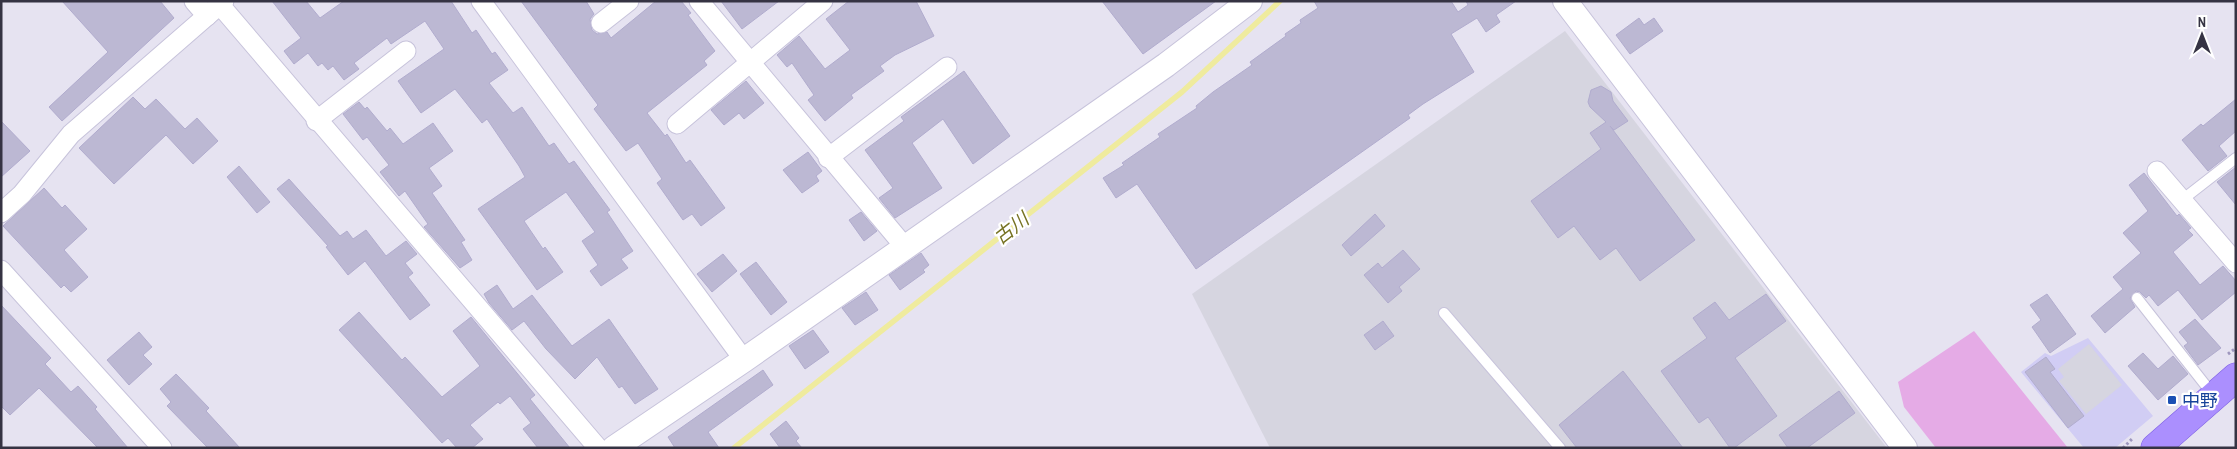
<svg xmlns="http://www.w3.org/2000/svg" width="2237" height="449" viewBox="0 0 2237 449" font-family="'Archivo Narrow','Noto Sans JP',sans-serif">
<rect width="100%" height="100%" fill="#e6e3f1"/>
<path fill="#d1cdf4" d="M 2088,338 L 2153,416 L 2115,448 L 2084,448 L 2021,372 L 2045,353 L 2051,356 Z"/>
<g fill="#d6d5e0">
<path d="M 1565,31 L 1887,448 L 1270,448 L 1192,294 Z"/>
<path d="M 2089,344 L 2122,385 L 2086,414 L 2059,381 L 2064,377 L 2058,369 Z"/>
</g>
<path fill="#e5abe6" d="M 1974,331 L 2068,448 L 1936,448 L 1904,407 L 1898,382 Z"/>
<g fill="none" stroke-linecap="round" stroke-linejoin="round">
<path stroke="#efeb9e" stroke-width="5.5" d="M 734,448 L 1182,92 L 1280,1"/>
</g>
<g fill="#bcb8d3" stroke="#b1acce">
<path d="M 62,1 L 160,1 L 174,18 L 62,121 L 49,107 L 108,52 Z"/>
<path d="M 272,1 L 306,1 L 320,18 L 344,1 L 451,1 L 472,33 L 476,30 L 492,54 L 495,52 L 508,70 L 489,83 L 513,113 L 522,107 L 549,146 L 554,143 L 569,164 L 574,161 L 610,210 L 607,212 L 633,251 L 621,259 L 628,268 L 601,286 L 590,271 L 598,265 L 582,241 L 595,232 L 566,192 L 524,221 L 543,249 L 545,247 L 563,272 L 537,290 L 478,209 L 525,177 L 519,166 L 487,119 L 482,123 L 455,89 L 421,113 L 398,81 L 444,49 L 425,21 L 391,44 L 387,38 L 354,63 L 359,69 L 344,80 L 333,66 L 328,70 L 322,63 L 318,66 L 308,53 L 294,64 L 284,51 L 301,38 Z"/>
<path d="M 521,1 L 586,1 L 594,14 L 590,19 L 592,30 L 597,34 L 607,32 L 611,38 L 656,1 L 681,1 L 691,13 L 688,15 L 715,51 L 704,61 L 707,65 L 647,113 L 665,136 L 667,134 L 686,163 L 690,160 L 725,208 L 701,226 L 692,214 L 683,220 L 657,183 L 662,179 L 638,143 L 626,151 L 594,109 L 598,105 Z"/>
<path d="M 721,1 L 779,1 L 742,29 Z"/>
<path d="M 849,1 L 916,1 L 934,36 L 895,55 L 880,66 L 884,71 L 851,95 L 853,98 L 825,121 L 808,100 L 814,95 L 792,63 L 787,67 L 777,55 L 799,36 L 825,69 L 850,50 L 826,19 Z"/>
<path d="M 1102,1 L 1216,1 L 1143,54 Z"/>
<path d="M 1314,1 L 1451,1 L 1458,12 L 1468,5 L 1466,1 L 1516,1 L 1496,15 L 1500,22 L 1486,32 L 1477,18 L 1451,34 L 1474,72 L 1423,104 L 1408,115 L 1410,118 L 1196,269 L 1137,184 L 1116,198 L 1103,178 L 1124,165 L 1122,163 L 1160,137 L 1158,134 L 1197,108 L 1196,106 L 1213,92 L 1252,65 L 1250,62 L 1286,36 L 1285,34 L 1301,23 L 1300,20 L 1318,8 Z"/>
<path d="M 1639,18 L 1644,25 L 1654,18 L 1663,31 L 1630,54 L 1616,35 Z"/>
<path d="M 964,71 L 1010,136 L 973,164 L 943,119 L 912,143 L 942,188 L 895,218 L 879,198 L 893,188 L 865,150 L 904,121 L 901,117 Z"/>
<path d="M 746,81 L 764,103 L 744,119 L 739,113 L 724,125 L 711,110 Z"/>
<path d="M 1601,86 L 1611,92 L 1613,101 L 1628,121 L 1614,130 L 1610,126 L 1695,240 L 1640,281 L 1616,248 L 1600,260 L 1574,226 L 1558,238 L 1531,201 L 1601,149 L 1590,133 L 1606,122 L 1590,107 L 1588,102 L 1591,90 Z"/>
<path d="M 133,97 L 145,109 L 156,99 L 185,129 L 197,118 L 218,141 L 193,164 L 166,135 L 114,184 L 79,148 Z"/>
<path d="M 2236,99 L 2236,131 L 2219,146 L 2227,156 L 2208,171 L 2182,140 L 2201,124 L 2203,126 Z"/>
<path d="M 359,102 L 365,109 L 367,107 L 387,131 L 390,128 L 403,144 L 433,123 L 453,151 L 429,168 L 442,186 L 432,193 L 465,240 L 461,242 L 472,260 L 460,268 L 424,227 L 428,224 L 405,191 L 399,196 L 380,172 L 389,165 L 367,137 L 363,140 L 343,114 Z"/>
<path d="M 1,121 L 30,151 L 1,177 Z"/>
<path d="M 808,152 L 822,171 L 816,176 L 819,181 L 802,193 L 783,170 Z"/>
<path d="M 239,166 L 270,202 L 257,213 L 227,177 Z"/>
<path d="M 2236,167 L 2236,205 L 2217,182 Z"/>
<path d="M 2144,173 L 2177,216 L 2179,214 L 2191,228 L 2188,230 L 2193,235 L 2173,252 L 2200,285 L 2223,266 L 2236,281 L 2236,292 L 2202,320 L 2178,290 L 2158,306 L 2149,295 L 2146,298 L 2140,292 L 2136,291 L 2130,298 L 2135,307 L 2105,333 L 2091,316 L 2123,289 L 2113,277 L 2141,253 L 2123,233 L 2148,211 L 2129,185 Z"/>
<path d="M 289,179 L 340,236 L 347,231 L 353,239 L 366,230 L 386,256 L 406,241 L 417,254 L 405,263 L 413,273 L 408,277 L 430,305 L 410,320 L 365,261 L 348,275 L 326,247 L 328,246 L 277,189 Z"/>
<path d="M 44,188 L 62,208 L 65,205 L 87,229 L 64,250 L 88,277 L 71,292 L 64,285 L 61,288 L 3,226 Z"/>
<path d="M 861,212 L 877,231 L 864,241 L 849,220 Z"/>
<path d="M 1375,214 L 1385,226 L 1351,256 L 1342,245 Z"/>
<path d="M 1403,250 L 1420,269 L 1399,287 L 1402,291 L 1388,303 L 1364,275 L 1378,263 L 1382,268 Z"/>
<path d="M 921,253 L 929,265 L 923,270 L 925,272 L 900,290 L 889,275 Z"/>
<path d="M 723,254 L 737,271 L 712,292 L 697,274 Z"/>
<path d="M 756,262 L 787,302 L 771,315 L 740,274 Z"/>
<path d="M 497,285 L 513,309 L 532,295 L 572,346 L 609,319 L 658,389 L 635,404 L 622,386 L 619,388 L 597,357 L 575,379 L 546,349 L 524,321 L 512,330 L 489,303 L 484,294 Z"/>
<path d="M 866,292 L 878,310 L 855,325 L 842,308 Z"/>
<path d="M 1766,294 L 1786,321 L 1735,358 L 1777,416 L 1734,448 L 1730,448 L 1708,417 L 1699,423 L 1661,371 L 1707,338 L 1693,318 L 1715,302 L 1729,320 Z"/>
<path d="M 2047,294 L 2076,334 L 2050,353 L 2032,327 L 2041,320 L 2030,305 Z"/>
<path d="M 1,305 L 51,358 L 45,364 L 71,392 L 78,386 L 97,407 L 95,409 L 128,448 L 98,448 L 39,388 L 10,415 L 1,406 Z"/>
<path d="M 359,312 L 402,360 L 405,357 L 442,397 L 480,366 L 453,331 L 471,317 L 535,395 L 530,399 L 570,448 L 538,448 L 523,429 L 531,423 L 510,396 L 500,404 L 498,402 L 470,425 L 483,439 L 472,448 L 457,448 L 448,438 L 442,443 L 339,330 Z"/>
<path d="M 2195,319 L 2221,348 L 2198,365 L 2184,346 L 2188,343 L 2179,332 Z"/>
<path d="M 1383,321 L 1394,336 L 1375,350 L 1364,335 Z"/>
<path d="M 813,330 L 829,352 L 805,369 L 789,346 Z"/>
<path d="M 139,332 L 152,347 L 143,355 L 152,364 L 129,385 L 107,360 Z"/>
<path d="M 2143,353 L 2158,369 L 2173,356 L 2188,374 L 2158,400 L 2128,366 Z"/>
<path d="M 2046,357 L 2055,369 L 2050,372 L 2084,416 L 2068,428 L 2025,372 Z"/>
<path d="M 763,370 L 773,385 L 708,432 L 719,448 L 675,448 L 668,437 Z"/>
<path d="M 1623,371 L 1673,435 L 1683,448 L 1577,448 L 1559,425 Z"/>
<path d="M 176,374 L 209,408 L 206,411 L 240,448 L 208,448 L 167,406 L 171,402 L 160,389 Z"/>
<path d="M 1839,391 L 1855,413 L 1807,448 L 1788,448 L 1779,435 Z"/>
<path d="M 786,421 L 799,438 L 796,441 L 802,448 L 780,448 L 770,434 Z"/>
</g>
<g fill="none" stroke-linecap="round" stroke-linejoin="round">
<g stroke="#c7c3db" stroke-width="12">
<g id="service">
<path d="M 2182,200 L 2236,158"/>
<path d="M 2137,298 L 2214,396"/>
<path d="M 1444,313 L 1560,448"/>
</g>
</g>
<g stroke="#c7c3db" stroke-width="21">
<g id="minor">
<path d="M 194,1 L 207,16"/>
<path d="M 481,1 L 744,360"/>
<path d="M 699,1 L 905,247"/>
<path d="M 220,5 L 598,448"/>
<path d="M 601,23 L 629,1"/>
<path d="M 316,121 L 406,51"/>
<path d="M 677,124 L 823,1"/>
<path d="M 828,158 L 947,67"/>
<path d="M 2157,171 L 2236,263"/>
<path d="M 1,213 L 22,194 L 71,134 L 224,1"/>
<path d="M 1,270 L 162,448"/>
</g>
</g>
<g stroke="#c7c3db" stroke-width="26">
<g id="tertiary">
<path d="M 1565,1 L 1905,448"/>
<path d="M 614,448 L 744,360 L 1166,65 L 1250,1"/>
</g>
</g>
<g stroke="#7e60e3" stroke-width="29">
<path id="primary" d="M 2155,448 L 2236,377"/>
</g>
<g stroke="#9e97be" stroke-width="3" stroke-dasharray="2.5 2.5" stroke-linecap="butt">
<path d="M 2228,354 L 2236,348"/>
<path d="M 2123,448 L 2133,438"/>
</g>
<use href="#service" stroke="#fff" stroke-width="10"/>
<use href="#minor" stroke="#fff" stroke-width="19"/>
<use href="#tertiary" stroke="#fff" stroke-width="24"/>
<use href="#primary" stroke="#ab8ffe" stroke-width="28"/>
</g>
<rect fill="#1a4fb4" stroke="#fff" stroke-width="2" x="2167" y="395" width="10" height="10" rx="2.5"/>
<g text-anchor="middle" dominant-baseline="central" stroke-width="4.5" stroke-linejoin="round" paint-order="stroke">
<g font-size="18" fill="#164399" stroke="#fff" text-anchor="start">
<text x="2182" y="400">中野</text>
</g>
<g font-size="19" font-style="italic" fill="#777324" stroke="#fff">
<text transform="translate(1011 228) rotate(-38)">古川</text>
</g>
</g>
<rect width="2237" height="449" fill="none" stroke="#353343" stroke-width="5"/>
<g transform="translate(2202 35)" stroke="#ffffff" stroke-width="4" paint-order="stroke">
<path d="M0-4L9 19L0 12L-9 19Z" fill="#353343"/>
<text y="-8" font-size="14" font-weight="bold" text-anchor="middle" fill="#353343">N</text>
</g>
</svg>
